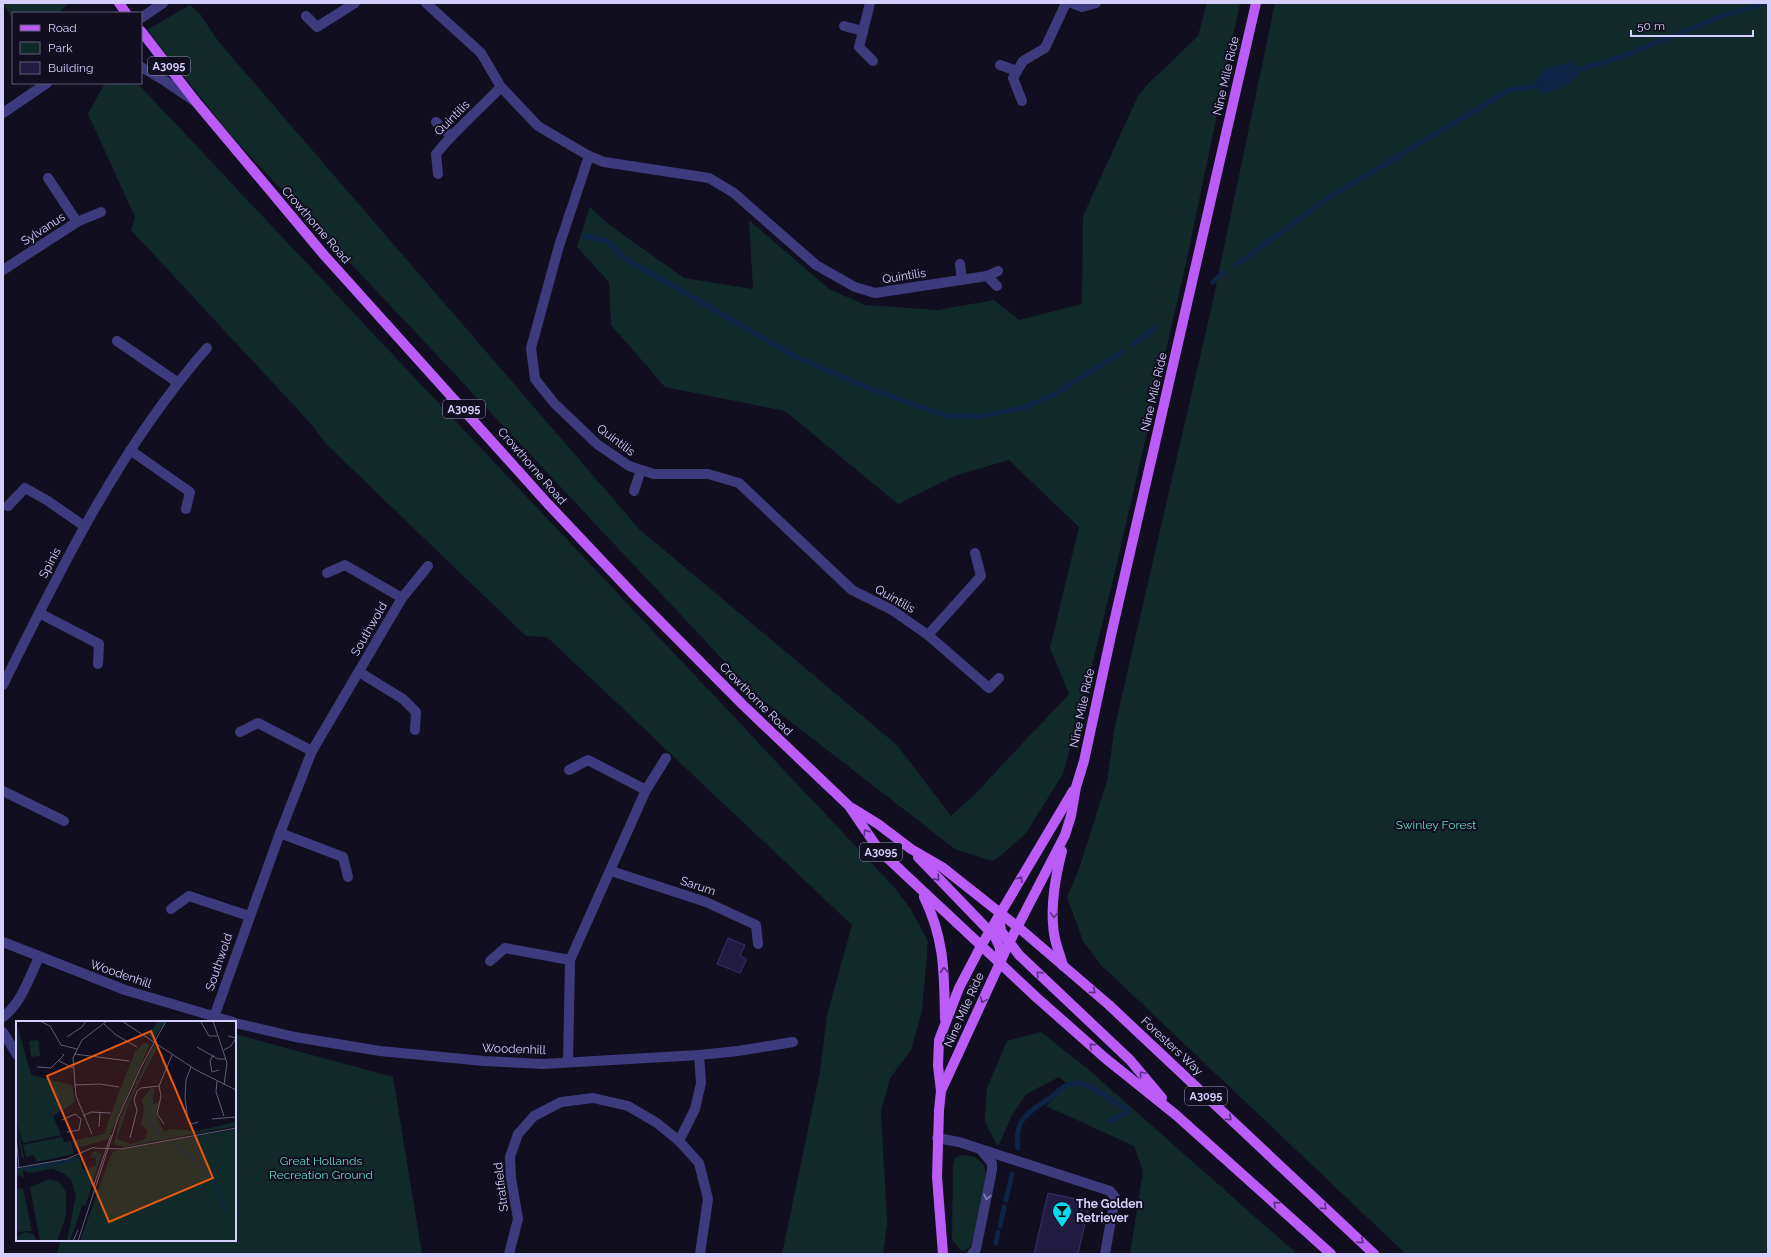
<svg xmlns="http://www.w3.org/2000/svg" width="1771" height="1257" viewBox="0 0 1771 1257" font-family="Raleway,sans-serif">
<rect width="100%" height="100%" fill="#110e20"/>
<g fill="#112a29">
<path d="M 3,3 L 68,3 L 59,13 L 13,13 L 13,20 Z"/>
<path d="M 1207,3 L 1240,3 L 1188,254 L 1117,563 L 1082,706 L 1063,774 L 1026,833 L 999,857 L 992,861 L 955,849 L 755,694 L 233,138 L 147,30 L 190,5 L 200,14 L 218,41 L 640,530 L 897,745 L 951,816 L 975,794 L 1069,694 L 1050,648 L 1079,527 L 1009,460 L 957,475 L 898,504 L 785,411 L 665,387 L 611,325 L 609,282 L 577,247 L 590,207 L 608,224 L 684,278 L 753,289 L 749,220 L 829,289 L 865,305 L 938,310 L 994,300 L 1019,320 L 1082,304 L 1083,216 L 1138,96 L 1147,85 L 1198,36 Z"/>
<path d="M 1275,3 L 1768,3 L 1768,1254 L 1406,1254 L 1101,965 L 1083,941 L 1067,897 L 1079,869 L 1107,781 L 1115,726 L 1212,305 Z"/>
<path d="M 105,83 L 132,83 L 140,86 L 895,888 L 910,908 L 928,941 L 922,1011 L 911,1050 L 890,1078 L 881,1111 L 887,1223 L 883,1254 L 782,1254 L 820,1072 L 827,1015 L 852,925 L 547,637 L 526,636 L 324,442 L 313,426 L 131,230 L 135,217 L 88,114 Z"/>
<path d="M 1041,1032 L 1089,1070 L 1297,1254 L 1130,1254 L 1143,1171 L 1134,1146 L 1046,1106 L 1067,1084 L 1059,1077 L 1026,1094 L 1012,1115 L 998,1147 L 985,1122 L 987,1088 L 1007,1041 Z"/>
<path d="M 235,1034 L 393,1077 L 422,1254 L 57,1254 L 61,1240 L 235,1240 Z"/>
<path d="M 962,1155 L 975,1157 L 984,1165 L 986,1176 L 973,1238 L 970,1247 L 965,1251 L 960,1250 L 952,1239 L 953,1166 L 955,1158 Z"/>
</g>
<path fill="#0e2444" d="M 1569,62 L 1577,66 L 1580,72 C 1571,86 1558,90 1542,94 L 1534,82 L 1546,69 Z"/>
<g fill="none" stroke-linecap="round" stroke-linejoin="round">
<g stroke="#0e2444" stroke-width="5">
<path d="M 1574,71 L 1624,56 L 1722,16 L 1767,3"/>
<path d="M 585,236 L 606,241 L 626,259 L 796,357 L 876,391 L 947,416 L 982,416 L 1023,408 L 1055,394 L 1124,351"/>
<path d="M 1236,265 L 1328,198 L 1509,90 L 1538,86 L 1542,84"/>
<path d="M 1213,282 L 1224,272"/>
<path d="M 1133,345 L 1156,327"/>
<path d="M 1018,1148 C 1014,1118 1029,1112 1050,1098 C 1059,1091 1064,1084 1076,1083 C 1088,1082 1117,1104 1128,1110 L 1128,1112 L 1110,1121"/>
<path d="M 1006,1200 L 1012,1174"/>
<path d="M 1000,1226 L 1004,1207"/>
<path d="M 996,1243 L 998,1232"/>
</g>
</g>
<g fill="#221b41" stroke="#392e6b">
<path d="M 728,938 L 745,945 L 740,956 L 747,959 L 740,973 L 717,964 Z"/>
<path d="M 1048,1193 L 1090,1202 L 1078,1254 L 1034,1254 Z"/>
</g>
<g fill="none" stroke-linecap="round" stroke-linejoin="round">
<g stroke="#3d3b7d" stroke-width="10">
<path d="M 426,3 L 481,53 L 501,87 L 538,126 L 589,156 L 604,162 L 709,178 L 734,193 L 816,265 L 855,287 L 875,293 L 987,276 L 998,271"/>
<path d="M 870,3 L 859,47 L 873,61"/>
<path d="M 1072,3 L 1082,7 L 1096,3"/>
<path d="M 306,16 L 317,27 L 355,3"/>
<path d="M 141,18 L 163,3"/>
<path d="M 844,26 L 863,31"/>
<path d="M 1000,65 L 1017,71"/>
<path d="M 141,67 L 165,81 L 193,100"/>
<path d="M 1022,101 L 1013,78 L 1023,61 L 1045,48 L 1066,3"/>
<path d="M 3,113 L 47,83"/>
<path d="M 436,122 L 451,136"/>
<path d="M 589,156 L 559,246 L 531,348 L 535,379 L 554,403 L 597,444 L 629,466 L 654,474 L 708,474 L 739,483 L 852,590 L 892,610 L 928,635 L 989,688 L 999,678"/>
<path d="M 438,174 L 436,154 C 455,130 480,109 501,87"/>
<path d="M 48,178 L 77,222"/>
<path d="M 960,264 L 962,280"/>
<path d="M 3,270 L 77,222 L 101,212"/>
<path d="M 987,276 L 997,286"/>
<path d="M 117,341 L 177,382"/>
<path d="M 130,450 L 190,492 L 186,509"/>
<path d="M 634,491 L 641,470"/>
<path d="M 8,506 L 25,488 L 48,501 L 84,526"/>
<path d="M 327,573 L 345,565 L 402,598"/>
<path d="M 39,613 L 99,644 L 98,664"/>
<path d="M 928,635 L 981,576 L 975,553"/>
<path d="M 359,672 L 403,699 L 416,712 L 415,730"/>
<path d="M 3,685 C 61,568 120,447 207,348"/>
<path d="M 240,732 L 258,723 L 312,751"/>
<path d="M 569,770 L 588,760 L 646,790"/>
<path d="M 3,791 L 64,821"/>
<path d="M 280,833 L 343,857 L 348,877"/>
<path d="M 611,871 L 706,902 L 756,925 L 758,944"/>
<path d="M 171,909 L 189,896 L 249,916"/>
<path d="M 3,942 L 125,990 L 233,1022"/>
<path d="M 490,961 L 505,948 L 570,960"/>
<path d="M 3,1017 C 21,1003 29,979 39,957"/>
<path d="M 214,1017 L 280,833 L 312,751 L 402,598 L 428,566"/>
<path d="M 235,1023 L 295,1037 L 380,1051 L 484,1061 L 543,1064 L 699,1055 L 738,1051 L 793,1042"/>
<path d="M 3,1032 L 17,1055"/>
<path d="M 568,1062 L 570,960 L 646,790 L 666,758"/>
<path d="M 937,1138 L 959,1142 L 1110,1191 L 1115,1197 L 1105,1254"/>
<path d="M 679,1141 L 695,1109 L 701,1083 L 699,1055"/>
<path d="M 509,1254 L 518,1219 L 511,1178 L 510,1157 L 518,1134 L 534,1116 L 561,1102 L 593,1098 L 628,1106 L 657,1123 L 679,1141 L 699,1163 L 708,1199 L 700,1254"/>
<path d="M 972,1254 L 976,1249 L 992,1170 L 992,1163 L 981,1150"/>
</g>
<g stroke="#bb5bf8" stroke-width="10">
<path d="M 119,3 L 126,13"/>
<path d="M 141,31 L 196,102 L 324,255 L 548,504 L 634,595 L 743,705 L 849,806 L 879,850 L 1036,997 L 1105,1058 L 1176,1115 L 1331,1254"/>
<path d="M 852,808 L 878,824 L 911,849 L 942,867 L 1018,927 L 1109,1005 L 1374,1254"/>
<path d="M 1062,851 C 1055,878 1049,911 1055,939 C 1057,948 1061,957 1063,966"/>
<path d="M 918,857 L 995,937 L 1000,948 L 1000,958"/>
<path d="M 924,897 C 945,940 944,973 945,1019"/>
<path d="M 999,914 L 1001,931 L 1019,955 L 1130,1060 L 1162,1098"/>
<path d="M 941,1091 L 1009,943 L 1065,835 L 1071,816 L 1076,787 L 1084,761 L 1112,631 L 1256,3"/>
<path d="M 943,1254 L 937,1177 L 939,1110 L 941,1091 L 938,1066 L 939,1040 L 959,988 L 981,946 L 1073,791"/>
</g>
</g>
<defs><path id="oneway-chevron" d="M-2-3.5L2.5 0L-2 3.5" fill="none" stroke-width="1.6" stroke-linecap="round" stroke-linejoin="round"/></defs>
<g stroke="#5d3181">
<use href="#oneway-chevron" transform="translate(866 832) rotate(-124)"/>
<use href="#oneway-chevron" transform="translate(937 878) rotate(48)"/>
<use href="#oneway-chevron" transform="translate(1020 879) rotate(-58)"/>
<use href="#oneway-chevron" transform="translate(1054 915) rotate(92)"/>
<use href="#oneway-chevron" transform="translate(944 970) rotate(-93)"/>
<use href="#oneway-chevron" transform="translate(1039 974) rotate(-136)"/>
<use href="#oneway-chevron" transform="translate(1093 991) rotate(40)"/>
<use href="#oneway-chevron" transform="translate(983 1000) rotate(114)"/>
<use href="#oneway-chevron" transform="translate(1092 1046) rotate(-139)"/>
<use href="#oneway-chevron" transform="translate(1142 1074) rotate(-130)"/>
<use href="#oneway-chevron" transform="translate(1229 1118) rotate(43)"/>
<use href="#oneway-chevron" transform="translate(1276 1204) rotate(-138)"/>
<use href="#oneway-chevron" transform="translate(1324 1207) rotate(44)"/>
<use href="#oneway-chevron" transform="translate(1361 1241) rotate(42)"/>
</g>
<use stroke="#817eb7" href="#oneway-chevron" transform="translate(987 1197) rotate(102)"/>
<defs>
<g id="bar-pin" transform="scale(1)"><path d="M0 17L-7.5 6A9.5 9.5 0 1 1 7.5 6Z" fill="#0adaee" stroke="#110e20"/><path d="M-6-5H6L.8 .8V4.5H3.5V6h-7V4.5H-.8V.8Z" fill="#111"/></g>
</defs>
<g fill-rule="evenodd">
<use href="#bar-pin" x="1062" y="1211"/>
</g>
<g text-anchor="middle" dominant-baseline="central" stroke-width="4" stroke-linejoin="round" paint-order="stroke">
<g fill="#110e20" stroke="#9a95bb" stroke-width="1">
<rect x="148" y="57" width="42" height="18" rx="3"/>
<rect x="443" y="400" width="42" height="18" rx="3"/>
<rect x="860" y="843" width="42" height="18" rx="3"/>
<rect x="1185" y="1087" width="42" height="18" rx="3"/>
</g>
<g font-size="11" font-weight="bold" fill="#d4cffd">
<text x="169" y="66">A3095</text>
<text x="464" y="409">A3095</text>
<text x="881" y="852">A3095</text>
<text x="1206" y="1096">A3095</text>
</g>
<g font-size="12" fill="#d4cffd" stroke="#110e20">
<text transform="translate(1226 76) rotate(-77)">Nine Mile Ride</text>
<text transform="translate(452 118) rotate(-45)">Quintilis</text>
<text transform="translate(316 225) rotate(49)">Crowthorne Road</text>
<text transform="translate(43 229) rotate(-33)">Sylvanus</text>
<text transform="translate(904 276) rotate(-9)">Quintilis</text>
<text transform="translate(1154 392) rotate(-77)">Nine Mile Ride</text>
<text transform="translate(616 440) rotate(37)">Quintilis</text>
<text transform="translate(532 466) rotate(49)">Crowthorne Road</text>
<text transform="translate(50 563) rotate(-62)">Spinis</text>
<text transform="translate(895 599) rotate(30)">Quintilis</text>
<text transform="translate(369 629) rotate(-60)">Southwold</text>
<text transform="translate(756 699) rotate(45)">Crowthorne Road</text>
<text transform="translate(1082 708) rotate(-78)">Nine Mile Ride</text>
<text transform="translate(698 886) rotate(19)">Sarum</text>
<text transform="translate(219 962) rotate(-71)">Southwold</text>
<text transform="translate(121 974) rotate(19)">Woodenhill</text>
<text transform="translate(964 1010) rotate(-66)">Nine Mile Ride</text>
<text transform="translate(1172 1046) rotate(43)">Foresters Way</text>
<text transform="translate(514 1049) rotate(2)">Woodenhill</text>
<text transform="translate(501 1187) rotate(-97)">Stratfield</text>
</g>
<g font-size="12" fill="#5fd9b9" stroke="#110e20">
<text x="1436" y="825">Swinley Forest</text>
<text x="321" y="1161">Great Hollands<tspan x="321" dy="14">Recreation Ground</tspan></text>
</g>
<g font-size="12" font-weight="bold" fill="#d4cffd" stroke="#110e20" text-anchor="start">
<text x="1076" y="1204">The Golden<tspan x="1076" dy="14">Retriever</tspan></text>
</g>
</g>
<g transform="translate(16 1021)">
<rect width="220" height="220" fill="#110e20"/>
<path d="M 0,0 L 15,54 L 56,64 L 59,81 L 37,95 L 45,114 L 7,122 L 0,100 L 8,137 L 6,137 L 0,104 ZM 142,0 L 149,0 L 139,17 L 132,14 ZM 22,19 L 24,35 L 15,36 L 13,20 ZM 128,22 L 132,22 L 133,25 L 92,118 L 59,128 L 57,120 L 88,113 L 110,53 L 120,29 ZM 138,24 L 141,27 L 113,82 L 101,118 L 115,123 L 129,118 L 132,110 L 125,103 L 128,90 L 126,79 L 135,67 L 138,67 L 137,83 L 143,80 L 140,93 L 148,111 L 155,108 L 181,110 L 220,101 L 220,105 L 108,126 L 98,123 L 104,97 ZM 220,108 L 220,220 L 64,220 L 94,136 L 98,130 ZM 46,116 L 48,121 L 55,120 L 58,133 L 21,141 L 18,134 L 10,136 L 7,124 ZM 79,130 L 86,133 L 84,138 L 69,186 L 67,183 L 54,220 L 51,220 L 60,174 L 55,159 L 49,153 L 36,148 L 13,152 L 7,149 L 8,157 L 4,154 L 0,156 L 0,148 L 63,135 L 67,149 L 80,145 L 80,136 L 83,136 L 75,133 ZM 34,158 L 43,161 L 50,171 L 50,195 L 41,220 L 24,220 L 14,166 ZM 7,167 L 16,210 L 0,211 L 0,168 ZM 9,211 L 17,213 L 21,220 L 0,220 L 2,215 Z" fill="#112a29"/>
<path fill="none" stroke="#0e2444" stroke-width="2" d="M 136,67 L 134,103 L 145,116M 156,122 L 182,141M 75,135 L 82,137 L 81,142M 39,143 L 62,138M 185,144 L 200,163 L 210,191M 8,148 L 37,143"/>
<path fill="none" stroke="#5f5b78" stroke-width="1" d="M 24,0 L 34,5 L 45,24 L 61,28M 106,0 L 180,49 L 220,69M 197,0 L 211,42 L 208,64M 185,1 L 193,15 L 201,15M 88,3 L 100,14 L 121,26M 51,16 L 66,6 L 70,0M 181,26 L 202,38 L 210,38M 208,29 L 215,25 L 220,17 L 212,15M 58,33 L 113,40M 197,34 L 194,40 L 196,51 L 203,49M 43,40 L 57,47M 21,46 L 35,47 L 48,34 L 46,33M 175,46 L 170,59 L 169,77 L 172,100 L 176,103 L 182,101M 201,60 L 200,71 L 208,95M 58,64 L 84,63 L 103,66M 67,95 L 75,91 L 95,92M 196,98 L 219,96M 46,99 L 59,93 L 65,98 L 63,109 L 51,111M 148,103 L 141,93 L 145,75 L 143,65 L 156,34M 83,106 L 84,92M 76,113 L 60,75 L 57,37 L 66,19 L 91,0M 0,114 L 3,147M 114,117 L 121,89 L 118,79 L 121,70 L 125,67 L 143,65M 78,127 L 105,128 L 220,107M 0,147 L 51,138 L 78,126M 78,164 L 95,114M 57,220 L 62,209M 62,220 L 102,97 L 125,46 L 150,0"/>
<path fill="#e8590c" fill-opacity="0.15" stroke="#e8590c" stroke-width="2" d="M 135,10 L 197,157 L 93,201 L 31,55 Z"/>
<rect width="220" height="220" fill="none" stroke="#d4cffd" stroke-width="2"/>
</g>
<rect width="1771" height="1257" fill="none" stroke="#d4cffd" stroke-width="8"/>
<rect x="12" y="12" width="130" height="72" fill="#110e20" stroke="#5f5b78"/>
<rect x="20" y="25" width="20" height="6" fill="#bb5bf8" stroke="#5f5b78"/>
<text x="48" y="32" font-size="12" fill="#d4cffd">Road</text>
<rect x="20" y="42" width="20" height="12" fill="#112a29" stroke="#5f5b78"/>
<text x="48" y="52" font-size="12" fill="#d4cffd">Park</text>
<rect x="20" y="62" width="20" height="12" fill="#221b41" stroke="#5f5b78"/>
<text x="48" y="72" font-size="12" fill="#d4cffd">Building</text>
<path d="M1631 30v6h122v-6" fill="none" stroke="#d4cffd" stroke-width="2"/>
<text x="1637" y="30" font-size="12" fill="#d4cffd" stroke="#110e20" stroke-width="3" paint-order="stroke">50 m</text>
</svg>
